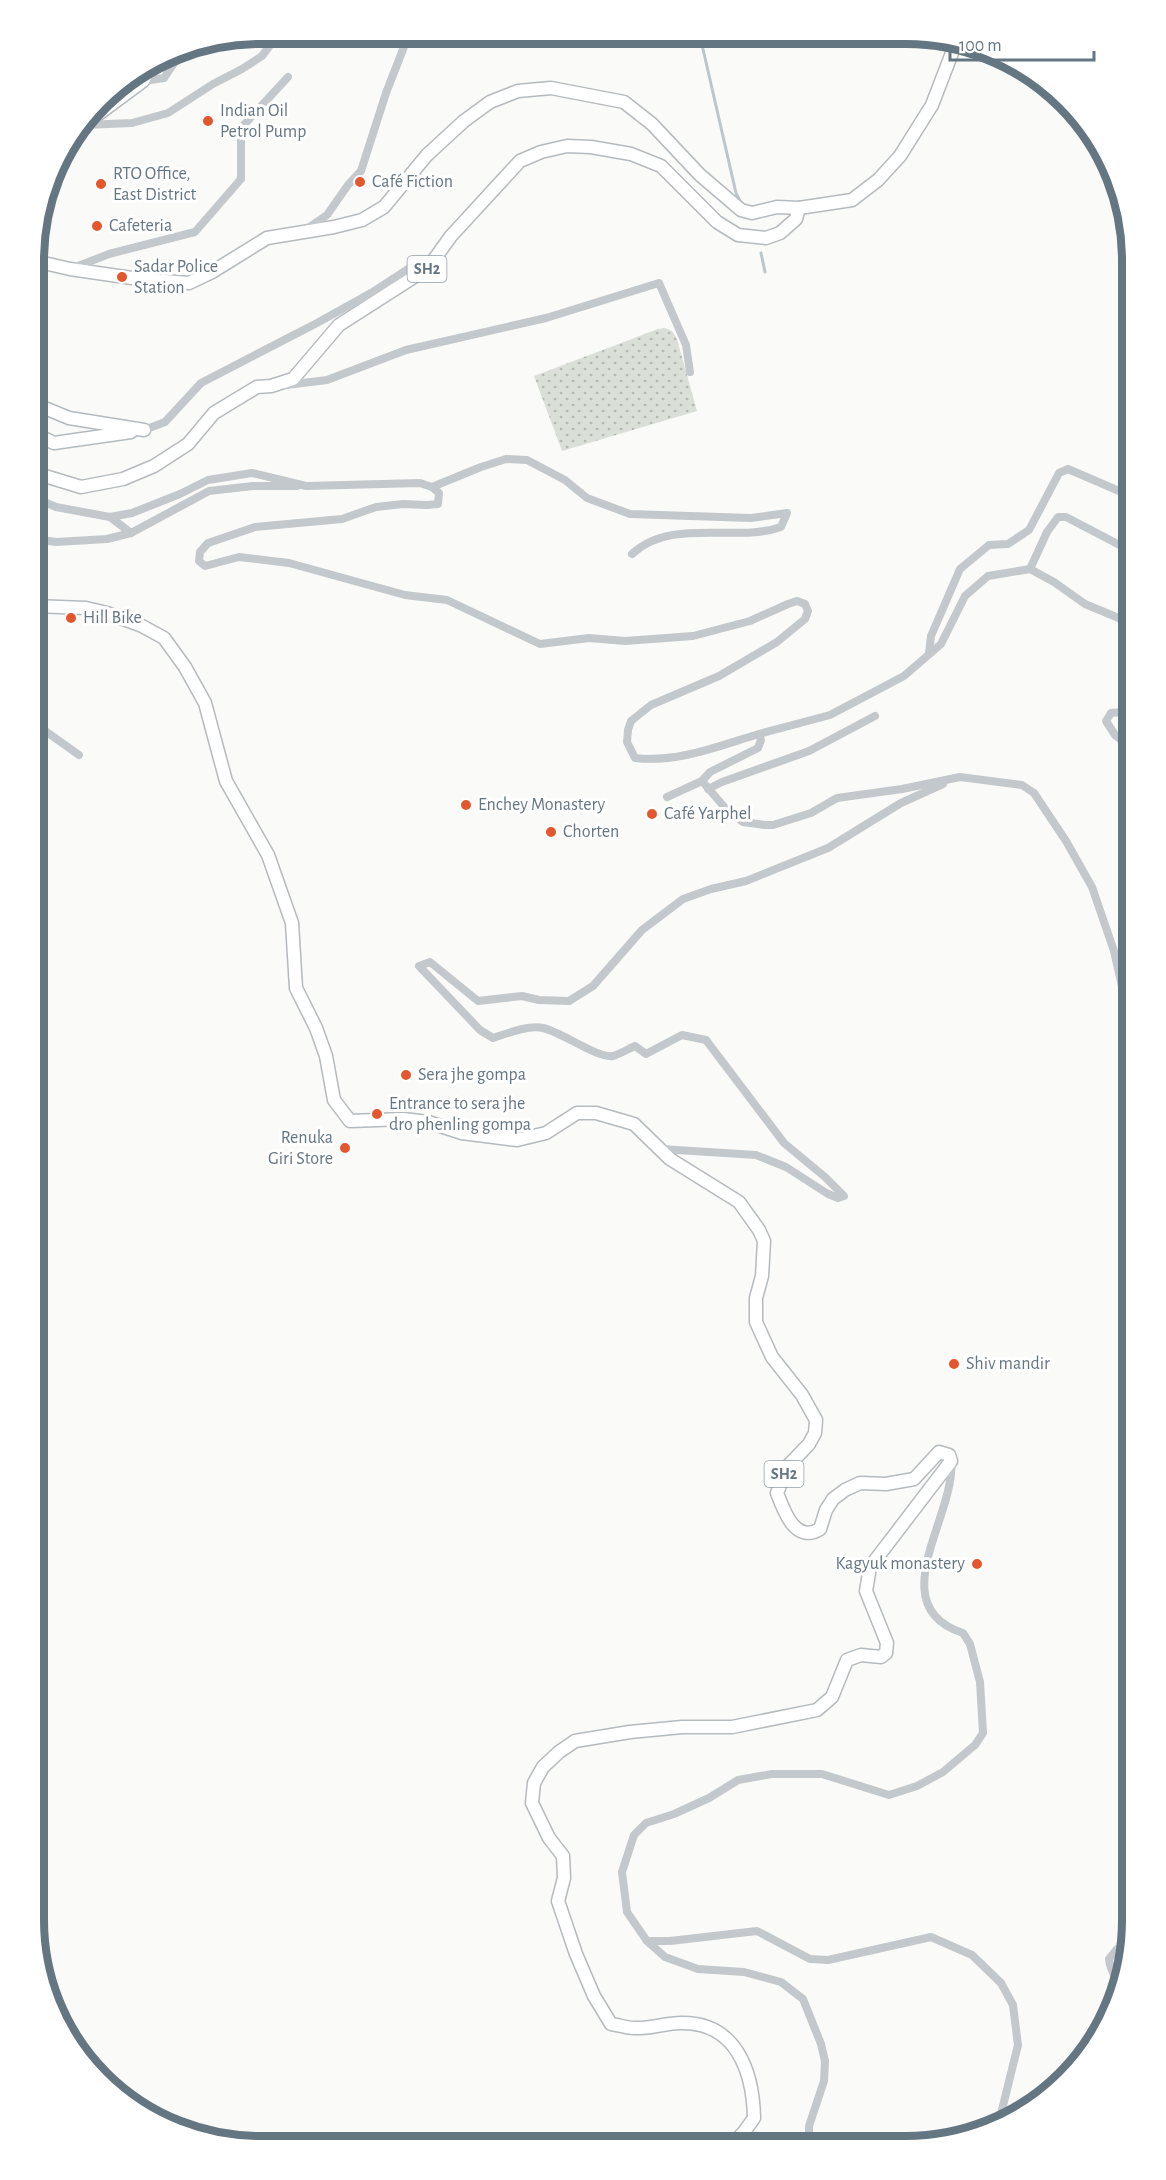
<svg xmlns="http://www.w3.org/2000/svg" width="1166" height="2180" viewBox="0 0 1166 2180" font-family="'Alegreya Sans',sans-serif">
<defs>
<pattern id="park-dots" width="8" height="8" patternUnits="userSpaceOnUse" patternTransform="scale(1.5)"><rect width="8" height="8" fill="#dadfd7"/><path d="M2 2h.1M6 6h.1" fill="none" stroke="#b4b9b4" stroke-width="1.8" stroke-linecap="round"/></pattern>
</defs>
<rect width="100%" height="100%" fill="#fafaf8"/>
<path fill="url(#park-dots)" d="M 665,328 L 672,331 L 677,339 L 697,411 L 562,451 L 534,376 L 658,329 Z"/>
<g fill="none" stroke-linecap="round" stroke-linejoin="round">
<g stroke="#bbc7cb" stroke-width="3">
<path d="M 700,36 L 736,193 L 742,205"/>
<path d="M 761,253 L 765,272"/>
</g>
<g stroke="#b3babf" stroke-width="15">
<g id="secondary">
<path d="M 81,127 L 143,81 L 152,63"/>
<path d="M 35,404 L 69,418 L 144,430"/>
<path d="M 35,434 L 54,443 L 131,432"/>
</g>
</g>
<g stroke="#b5babe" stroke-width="15">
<g id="primary">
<path d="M 35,261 L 70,269 L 139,279 L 189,283 L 212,272 L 267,238 L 334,227 L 362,220 L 384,207 L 427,155 L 464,121 L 490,102 L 518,91 L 551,88 L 624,102 L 652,124 L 700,175 L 741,210 L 752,213 L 777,207 L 799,208 L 852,200 L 878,180 L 900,156 L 932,105 L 957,40"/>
<path d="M 35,473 L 81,487 L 123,479 L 154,466 L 188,444 L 214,413 L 257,387 L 271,386 L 293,379 L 339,325 L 428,268 L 451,236 L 520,161 L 541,152 L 567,146 L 591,147 L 631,154 L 661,166 L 717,222 L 738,235 L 766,238 L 780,233 L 796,219 L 799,208"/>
<path d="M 34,606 L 86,608 L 107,613 L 142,626 L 164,638 L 185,667 L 205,703 L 226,781 L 268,855 L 292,923 L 296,988 L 316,1028 L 326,1056 L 334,1100 L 350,1121 L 403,1119 L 428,1122 L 462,1133 L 517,1140 L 546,1133 L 577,1113 L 596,1113 L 634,1124 L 670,1159 L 739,1202 L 759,1230 L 764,1241 L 762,1276 L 756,1298 L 756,1322 L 772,1357 L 802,1395 L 816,1420 L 815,1433 L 809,1444 L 787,1467 L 777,1493 C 784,1511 795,1544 820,1529 L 826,1510 L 833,1499 L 845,1490 L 860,1483 L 886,1484 L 914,1479 L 939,1452 L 949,1455 L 951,1461 L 870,1567 L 866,1591 L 887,1643 L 886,1653 L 881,1657 L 861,1655 L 847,1660 L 832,1697 L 817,1710 L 732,1727 L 682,1727 L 630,1732 L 575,1741 L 559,1752 L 543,1767 L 534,1783 L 532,1803 L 549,1838 L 563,1856 L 564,1878 L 558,1901 L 576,1954 L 594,1996 L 611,2024 C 619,2025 627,2028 634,2028 C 650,2029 665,2023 681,2023 C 736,2022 753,2071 754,2118 L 744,2132 L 730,2146"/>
</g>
</g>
<g stroke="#c3c8cc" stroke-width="8">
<path d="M 143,81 L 164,78 L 184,48"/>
<path d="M 84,125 L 132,123 L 168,113 L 213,84 L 242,69 L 262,56 L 279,33"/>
<path d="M 305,230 L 327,215 L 348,185 L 361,171 L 386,93 L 409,34"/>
<path d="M 73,268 L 109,254 L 195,232 L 241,179 L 241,128 L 288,77"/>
<path d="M 286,385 L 327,380 L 406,350 L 546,318 L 659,283 L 686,345 L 690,372"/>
<path d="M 144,430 L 165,422 L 201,383 L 317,323 L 371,293 L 414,265 L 428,268"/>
<path d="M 432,487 L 481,467 L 506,459 L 527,460 L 565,480 L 587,498 L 630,514 L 751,518 L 787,513 L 781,527 C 736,543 671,517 632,554"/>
<path d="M 35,498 L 56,507 L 110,517 L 132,513 L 180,494 L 208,480 L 252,473 L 306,486 L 420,483 L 432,487 L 439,493 L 438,504 L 427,505 L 403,504 L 376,507 L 342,519 L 255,527 L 208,543 L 200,552 L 199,561 L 205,566 L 239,557 L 289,563 L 405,595 L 447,600 L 540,644 L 589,638 L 625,641 L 693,636 L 750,621 L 788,604 L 797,601 L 805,604 L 808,611 L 805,619 L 777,642 L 719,676 L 651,705 L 631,721 L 628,730 L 627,742 L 635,758 C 678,763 718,746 759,734 L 761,740 L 758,748 L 710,772 L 702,781 L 726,809 L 743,822 L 765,825 L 773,825 L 811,813 L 837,798 L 902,789 L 960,777 L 1022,785 L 1034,793 L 1066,841 L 1092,887 L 1114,951 L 1133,1035"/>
<path d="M 110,517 L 131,533"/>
<path d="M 35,539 L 56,542 L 107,539 L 131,533 L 209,491 L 253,486 L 297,486"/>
<path d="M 1030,569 L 1047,532 L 1058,517 L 1066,517 L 1133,552"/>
<path d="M 929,653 L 931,636 L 960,569 L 989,545 L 1008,544 L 1029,530 L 1059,473 L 1068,469 L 1133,497"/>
<path d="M 34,723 L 79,755"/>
<path d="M 759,734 L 830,715 L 904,676 L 941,644 L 965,596 L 988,576 L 1030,569 L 1054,582 L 1085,604 L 1133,624"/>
<path d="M 1133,749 L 1115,735 L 1106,721 L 1111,713 L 1133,711"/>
<path d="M 708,789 L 722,782 L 809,751 L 875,716"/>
<path d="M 667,797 L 702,781"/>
<path d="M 661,1149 L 756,1155 L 786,1167 L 828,1194 L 838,1198 L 844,1196 L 825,1177 L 784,1143 L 706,1040 L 682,1035 L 646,1054 L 635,1046 C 628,1049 620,1054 613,1056 C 598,1059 562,1032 543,1028 C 528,1025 508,1033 493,1038 L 480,1030 L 419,966 L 430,962 L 478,1001 L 522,996 L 539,1000 L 569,1001 L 593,986 L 642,930 L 683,899 L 711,889 L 746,881 L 828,848 L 901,803 L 943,784"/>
<path d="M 951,1461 C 957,1514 880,1606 963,1633 L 970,1644 L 980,1682 L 983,1733 L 975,1745 L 943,1772 L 917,1786 L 889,1795 L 822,1774 L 772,1774 L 738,1780 L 709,1798 L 674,1814 L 646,1823 L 634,1835 L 622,1872 L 627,1912 L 647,1941 L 670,1941 L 757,1931 L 810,1959 L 828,1960 L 931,1937 L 972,1955 L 1001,1983 L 1013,2005 L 1018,2045 L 998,2126"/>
<path d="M 647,1941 L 665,1957 L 698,1969 L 744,1972 L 781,1982 L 803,1999 L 821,2044 L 825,2061 L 824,2081 L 809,2126 L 809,2147"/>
<path d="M 1120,1990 C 1118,1978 1110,1973 1109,1959 L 1117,1949 L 1130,1945"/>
</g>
<use href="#secondary" stroke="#fff" stroke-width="12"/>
<use href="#primary" stroke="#fff" stroke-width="12"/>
</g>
<g fill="#e4572e" stroke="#fff" stroke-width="2">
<circle cx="208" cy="121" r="6"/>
<circle cx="360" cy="182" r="6"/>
<circle cx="101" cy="184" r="6"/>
<circle cx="97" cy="226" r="6"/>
<circle cx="122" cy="277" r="6"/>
<circle cx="71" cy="618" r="6"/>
<circle cx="466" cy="805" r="6"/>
<circle cx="652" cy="814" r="6"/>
<circle cx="551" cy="832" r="6"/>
<circle cx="406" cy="1075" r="6"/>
<circle cx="377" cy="1114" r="6"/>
<circle cx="345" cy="1148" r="6"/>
<circle cx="954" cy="1364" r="6"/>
<circle cx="977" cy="1564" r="6"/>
</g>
<g text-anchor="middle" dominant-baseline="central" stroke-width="6" stroke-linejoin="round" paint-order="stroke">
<g fill="#fff" stroke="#939fa8" stroke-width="1.5">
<rect x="407.5" y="256" width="39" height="26" rx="4.5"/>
<rect x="764.5" y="1461" width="39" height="26" rx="4.5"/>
</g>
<g font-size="16" font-weight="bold" fill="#657683">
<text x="427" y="269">SH2</text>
<text x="784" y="1474">SH2</text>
</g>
<g font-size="18" fill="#657683" stroke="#fff" text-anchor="start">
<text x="220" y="111">Indian Oil<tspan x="220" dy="21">Petrol Pump</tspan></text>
<text x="113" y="174">RTO Office,<tspan x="113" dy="21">East District</tspan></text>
<text x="372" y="182">Café Fiction</text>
<text x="109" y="226">Cafeteria</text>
<text x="134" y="267">Sadar Police<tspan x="134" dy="21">Station</tspan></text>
<text x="83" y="618">Hill Bike</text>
<text x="478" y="805">Enchey Monastery</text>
<text x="664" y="814">Café Yarphel</text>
<text x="563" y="832">Chorten</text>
<text x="418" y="1075">Sera jhe gompa</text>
<text x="389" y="1104">Entrance to sera jhe<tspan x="389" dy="21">dro phenling gompa</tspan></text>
<text x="333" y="1138" text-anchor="end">Renuka<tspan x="333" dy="21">Giri Store</tspan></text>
<text x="966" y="1364">Shiv mandir</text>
<text x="965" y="1564" text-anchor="end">Kagyuk monastery</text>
</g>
</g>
<path d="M0 0H1166V2180H0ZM260 44H906A216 216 0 0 1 1122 260V1920A216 216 0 0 1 906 2136H260A216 216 0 0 1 44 1920V260A216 216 0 0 1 260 44Z" fill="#fff" fill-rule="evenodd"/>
<path fill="none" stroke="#657683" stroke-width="8" d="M260 44H906A216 216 0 0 1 1122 260V1920A216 216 0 0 1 906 2136H260A216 216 0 0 1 44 1920V260A216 216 0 0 1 260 44Z"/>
<path d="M950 51v9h144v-9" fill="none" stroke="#657683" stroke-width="3"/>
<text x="959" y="51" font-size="18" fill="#657683" stroke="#ffffff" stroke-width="4.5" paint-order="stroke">100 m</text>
</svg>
